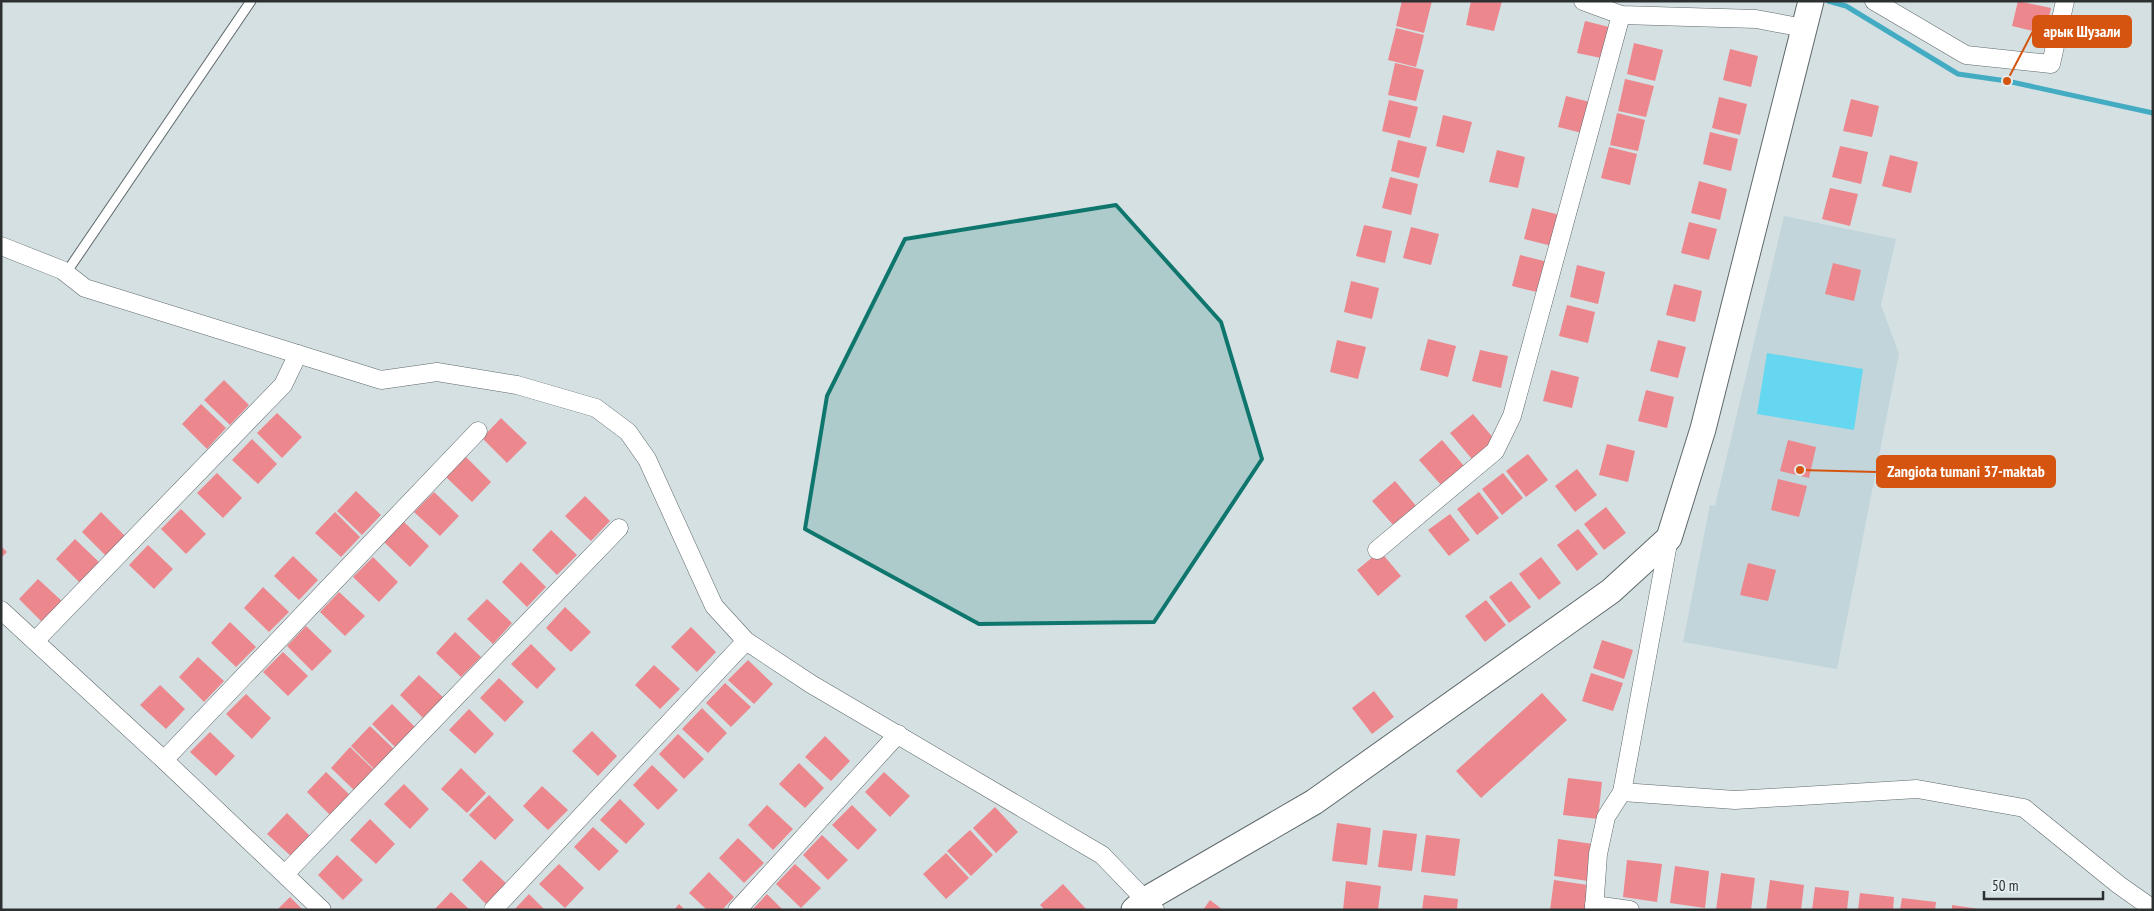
<svg xmlns="http://www.w3.org/2000/svg" width="2154" height="911" viewBox="0 0 2154 911" font-family="'PT Sans Narrow',sans-serif">
<rect width="100%" height="100%" fill="#d5e0e3"/>
<path fill="#c1d5da" d="M 1784,216 L 1896,239 L 1881,305 L 1899,354 L 1837,669 L 1683,642 L 1710,505 L 1715,506 Z"/>
<path fill="#65d7f0" d="M 1767,353 L 1863,369 L 1854,430 L 1757,414 Z"/>
<g fill="none" stroke-linecap="round" stroke-linejoin="round">
<path stroke="#44acc2" stroke-width="5" d="M 1828,1 L 1846,6 L 1958,74 L 2007,81 L 2153,113"/>
</g>
<g fill="#ec878e">
<path d="M 1402,1 L 1432,1 L 1424,33 L 1396,26 Z"/>
<path d="M 1471,1 L 1502,1 L 1494,31 L 1466,25 Z"/>
<path d="M 2018,1 L 2051,8 L 2045,34 L 2012,26 Z"/>
<path d="M 1585,21 L 1613,28 L 1606,59 L 1577,53 Z"/>
<path d="M 1396,28 L 1424,35 L 1416,67 L 1388,60 Z"/>
<path d="M 1634,43 L 1663,50 L 1655,81 L 1627,74 Z"/>
<path d="M 1730,49 L 1758,56 L 1751,87 L 1723,80 Z"/>
<path d="M 1395,63 L 1424,70 L 1416,101 L 1388,95 Z"/>
<path d="M 1625,79 L 1654,86 L 1646,117 L 1618,111 Z"/>
<path d="M 1566,96 L 1594,103 L 1586,134 L 1558,127 Z"/>
<path d="M 1719,97 L 1747,104 L 1740,135 L 1712,128 Z"/>
<path d="M 1851,99 L 1879,106 L 1872,137 L 1843,131 Z"/>
<path d="M 1389,100 L 1418,107 L 1410,138 L 1382,131 Z"/>
<path d="M 1617,113 L 1645,120 L 1638,151 L 1610,145 Z"/>
<path d="M 1443,115 L 1472,122 L 1464,153 L 1436,146 Z"/>
<path d="M 1710,132 L 1738,139 L 1731,171 L 1703,164 Z"/>
<path d="M 1398,140 L 1427,147 L 1419,178 L 1391,171 Z"/>
<path d="M 1840,146 L 1868,152 L 1861,184 L 1832,177 Z"/>
<path d="M 1609,147 L 1637,154 L 1630,185 L 1601,178 Z"/>
<path d="M 1497,150 L 1525,157 L 1518,188 L 1489,182 Z"/>
<path d="M 1890,155 L 1918,162 L 1911,193 L 1882,186 Z"/>
<path d="M 1390,177 L 1418,184 L 1411,215 L 1382,208 Z"/>
<path d="M 1699,181 L 1727,189 L 1720,220 L 1691,213 Z"/>
<path d="M 1830,188 L 1858,194 L 1850,226 L 1822,219 Z"/>
<path d="M 1532,208 L 1560,215 L 1552,246 L 1524,239 Z"/>
<path d="M 1689,222 L 1717,229 L 1709,260 L 1681,253 Z"/>
<path d="M 1364,225 L 1392,231 L 1385,263 L 1356,256 Z"/>
<path d="M 1411,227 L 1439,234 L 1431,265 L 1403,258 Z"/>
<path d="M 1520,255 L 1548,262 L 1541,293 L 1512,286 Z"/>
<path d="M 1833,263 L 1861,270 L 1854,301 L 1825,294 Z"/>
<path d="M 1577,265 L 1605,272 L 1598,304 L 1570,297 Z"/>
<path d="M 1351,281 L 1379,288 L 1372,319 L 1344,312 Z"/>
<path d="M 1674,284 L 1702,291 L 1695,322 L 1666,315 Z"/>
<path d="M 1567,305 L 1595,312 L 1588,343 L 1559,336 Z"/>
<path d="M 1428,339 L 1456,346 L 1448,377 L 1420,370 Z"/>
<path d="M 1337,340 L 1366,347 L 1358,379 L 1330,372 Z"/>
<path d="M 1658,340 L 1686,347 L 1678,378 L 1650,371 Z"/>
<path d="M 1480,350 L 1508,356 L 1501,388 L 1472,381 Z"/>
<path d="M 1551,370 L 1579,377 L 1572,408 L 1543,401 Z"/>
<path d="M 224,380 L 249,405 L 230,425 L 204,400 Z"/>
<path d="M 1646,390 L 1674,397 L 1667,428 L 1638,421 Z"/>
<path d="M 201,404 L 226,428 L 207,449 L 182,424 Z"/>
<path d="M 277,413 L 302,437 L 282,458 L 257,433 Z"/>
<path d="M 1473,414 L 1495,440 L 1472,459 L 1450,433 Z"/>
<path d="M 501,418 L 527,443 L 507,463 L 482,438 Z"/>
<path d="M 252,439 L 277,464 L 258,484 L 232,460 Z"/>
<path d="M 1442,440 L 1464,466 L 1441,485 L 1419,460 Z"/>
<path d="M 1788,440 L 1816,447 L 1809,478 L 1780,471 Z"/>
<path d="M 1607,444 L 1635,451 L 1628,482 L 1599,475 Z"/>
<path d="M 1528,454 L 1548,480 L 1526,497 L 1506,471 Z"/>
<path d="M 466,457 L 491,482 L 472,502 L 446,477 Z"/>
<path d="M 1577,469 L 1597,495 L 1575,512 L 1555,486 Z"/>
<path d="M 217,473 L 242,498 L 223,518 L 197,493 Z"/>
<path d="M 1503,473 L 1523,498 L 1502,515 L 1482,489 Z"/>
<path d="M 1778,479 L 1807,486 L 1799,517 L 1771,510 Z"/>
<path d="M 1395,481 L 1417,507 L 1394,526 L 1372,501 Z"/>
<path d="M 356,491 L 381,515 L 362,535 L 337,511 Z"/>
<path d="M 434,492 L 459,516 L 440,536 L 414,512 Z"/>
<path d="M 1479,492 L 1499,518 L 1477,535 L 1457,509 Z"/>
<path d="M 585,496 L 610,521 L 591,541 L 565,516 Z"/>
<path d="M 1606,507 L 1626,533 L 1604,550 L 1584,524 Z"/>
<path d="M 181,509 L 206,534 L 186,554 L 161,529 Z"/>
<path d="M 101,512 L 126,537 L 107,557 L 82,532 Z"/>
<path d="M 335,512 L 360,537 L 341,557 L 315,533 Z"/>
<path d="M 1450,514 L 1470,540 L 1449,556 L 1428,530 Z"/>
<path d="M 404,522 L 429,546 L 410,567 L 384,542 Z"/>
<path d="M 1578,529 L 1598,554 L 1577,571 L 1557,545 Z"/>
<path d="M 551,530 L 577,555 L 557,575 L 532,550 Z"/>
<path d="M 75,539 L 101,564 L 81,584 L 56,559 Z"/>
<path d="M 148,545 L 173,569 L 154,589 L 129,565 Z"/>
<path d="M 1,546 L 7,552 L 1,558 Z"/>
<path d="M 1380,551 L 1401,576 L 1378,596 L 1357,570 Z"/>
<path d="M 293,556 L 318,580 L 299,600 L 274,576 Z"/>
<path d="M 373,557 L 398,582 L 379,602 L 353,577 Z"/>
<path d="M 1541,557 L 1561,583 L 1539,600 L 1519,574 Z"/>
<path d="M 521,562 L 546,587 L 527,607 L 502,582 Z"/>
<path d="M 1748,563 L 1776,570 L 1768,601 L 1740,595 Z"/>
<path d="M 38,579 L 64,603 L 44,624 L 19,599 Z"/>
<path d="M 1511,581 L 1531,607 L 1509,623 L 1489,597 Z"/>
<path d="M 263,587 L 289,612 L 269,632 L 244,608 Z"/>
<path d="M 339,592 L 365,616 L 345,636 L 320,612 Z"/>
<path d="M 487,599 L 512,623 L 493,644 L 467,619 Z"/>
<path d="M 1486,600 L 1506,625 L 1485,642 L 1465,616 Z"/>
<path d="M 565,607 L 591,632 L 571,652 L 546,628 Z"/>
<path d="M 230,622 L 256,647 L 236,667 L 211,643 Z"/>
<path d="M 306,626 L 332,651 L 312,671 L 287,646 Z"/>
<path d="M 691,627 L 716,652 L 697,672 L 671,647 Z"/>
<path d="M 455,632 L 481,657 L 461,677 L 436,653 Z"/>
<path d="M 1602,640 L 1633,650 L 1624,679 L 1593,668 Z"/>
<path d="M 531,644 L 556,669 L 537,689 L 511,664 Z"/>
<path d="M 283,652 L 308,676 L 288,696 L 263,672 Z"/>
<path d="M 198,657 L 224,681 L 204,702 L 179,677 Z"/>
<path d="M 748,660 L 773,684 L 754,704 L 728,680 Z"/>
<path d="M 654,665 L 680,689 L 660,709 L 635,685 Z"/>
<path d="M 1591,673 L 1623,683 L 1613,711 L 1582,701 Z"/>
<path d="M 419,675 L 445,699 L 425,720 L 400,695 Z"/>
<path d="M 499,678 L 524,702 L 505,722 L 480,698 Z"/>
<path d="M 725,683 L 751,707 L 731,727 L 706,703 Z"/>
<path d="M 160,685 L 185,709 L 166,729 L 140,705 Z"/>
<path d="M 1374,691 L 1394,717 L 1372,734 L 1352,708 Z"/>
<path d="M 1542,693 L 1567,720 L 1481,798 L 1456,771 Z"/>
<path d="M 246,694 L 271,718 L 252,739 L 226,714 Z"/>
<path d="M 392,704 L 417,729 L 397,749 L 372,724 Z"/>
<path d="M 702,708 L 727,733 L 708,753 L 682,729 Z"/>
<path d="M 469,709 L 494,734 L 475,754 L 449,730 Z"/>
<path d="M 370,726 L 396,751 L 376,771 L 351,746 Z"/>
<path d="M 592,731 L 617,756 L 598,776 L 572,751 Z"/>
<path d="M 210,732 L 235,756 L 216,776 L 190,752 Z"/>
<path d="M 678,734 L 704,759 L 684,779 L 659,754 Z"/>
<path d="M 825,736 L 850,761 L 831,781 L 805,757 Z"/>
<path d="M 350,747 L 376,772 L 356,792 L 331,768 Z"/>
<path d="M 799,763 L 824,788 L 805,808 L 779,784 Z"/>
<path d="M 652,765 L 678,790 L 658,810 L 633,785 Z"/>
<path d="M 461,768 L 486,793 L 467,813 L 441,789 Z"/>
<path d="M 326,772 L 352,797 L 332,817 L 307,792 Z"/>
<path d="M 884,772 L 910,796 L 890,817 L 865,792 Z"/>
<path d="M 1568,778 L 1602,782 L 1598,819 L 1563,815 Z"/>
<path d="M 404,784 L 429,809 L 410,829 L 384,804 Z"/>
<path d="M 542,786 L 568,810 L 548,830 L 523,806 Z"/>
<path d="M 489,795 L 514,820 L 495,840 L 469,815 Z"/>
<path d="M 620,799 L 645,824 L 626,844 L 600,820 Z"/>
<path d="M 767,805 L 793,829 L 773,850 L 748,825 Z"/>
<path d="M 852,805 L 877,830 L 858,850 L 832,825 Z"/>
<path d="M 995,807 L 1018,832 L 996,853 L 973,828 Z"/>
<path d="M 287,813 L 312,838 L 293,858 L 267,834 Z"/>
<path d="M 370,819 L 395,844 L 376,864 L 350,840 Z"/>
<path d="M 1337,823 L 1371,828 L 1367,865 L 1332,861 Z"/>
<path d="M 593,827 L 619,851 L 599,871 L 574,847 Z"/>
<path d="M 970,830 L 993,855 L 971,876 L 947,851 Z"/>
<path d="M 1383,830 L 1417,834 L 1412,871 L 1378,867 Z"/>
<path d="M 822,835 L 848,860 L 828,880 L 803,855 Z"/>
<path d="M 1426,835 L 1460,839 L 1455,876 L 1421,872 Z"/>
<path d="M 738,838 L 764,863 L 744,883 L 719,858 Z"/>
<path d="M 1558,839 L 1593,844 L 1588,881 L 1554,876 Z"/>
<path d="M 946,853 L 969,878 L 946,899 L 923,874 Z"/>
<path d="M 337,855 L 363,880 L 343,900 L 318,875 Z"/>
<path d="M 481,860 L 507,884 L 487,905 L 462,880 Z"/>
<path d="M 1627,860 L 1662,864 L 1657,902 L 1623,897 Z"/>
<path d="M 559,864 L 584,888 L 565,908 L 539,884 Z"/>
<path d="M 795,864 L 821,888 L 801,908 L 776,884 Z"/>
<path d="M 1675,866 L 1709,871 L 1705,908 L 1670,903 Z"/>
<path d="M 709,872 L 734,897 L 722,910 L 707,910 L 689,893 Z"/>
<path d="M 1721,873 L 1755,878 L 1751,910 L 1716,910 Z"/>
<path d="M 1554,880 L 1588,885 L 1585,910 L 1550,910 Z"/>
<path d="M 1770,880 L 1804,885 L 1801,910 L 1766,910 Z"/>
<path d="M 1346,881 L 1381,886 L 1378,910 L 1343,910 Z"/>
<path d="M 1063,884 L 1086,909 L 1084,910 L 1045,910 L 1040,905 Z"/>
<path d="M 1815,887 L 1849,891 L 1847,910 L 1812,910 Z"/>
<path d="M 451,892 L 470,910 L 434,910 Z"/>
<path d="M 1860,893 L 1894,897 L 1893,910 L 1858,910 Z"/>
<path d="M 529,894 L 545,910 L 514,910 Z"/>
<path d="M 767,894 L 783,910 L 752,910 Z"/>
<path d="M 1424,895 L 1458,899 L 1457,910 L 1422,910 Z"/>
<path d="M 290,897 L 303,910 L 277,910 Z"/>
<path d="M 1902,898 L 1936,902 L 1935,910 L 1900,910 Z"/>
<path d="M 1210,900 L 1223,910 L 1203,910 Z"/>
<path d="M 679,904 L 685,910 L 674,910 Z"/>
<path d="M 1952,905 L 1979,909 L 1979,910 L 1952,910 Z"/>
</g>
<g fill="none" stroke-linecap="round" stroke-linejoin="round">
<g stroke="#5f686b" stroke-width="11">
<path id="service" d="M 66,273 L 251,1"/>
</g>
<g stroke="#5f686b" stroke-width="19">
<g id="minor">
<path d="M 1583,1 L 1621,15 L 1756,19 L 1804,28"/>
<path d="M 1874,1 L 1966,55 L 2051,64 L 2065,1"/>
<path d="M 1,246 L 62,270 L 85,288 L 381,380 L 437,372 L 517,385 L 596,408 L 628,432 L 647,459 L 714,606 L 746,641 L 811,684 L 1102,855 L 1155,910"/>
<path d="M 1377,550 L 1495,451 L 1512,416 L 1621,15"/>
<path d="M 1,610 L 164,760 L 322,910"/>
<path d="M 35,641 L 283,385 L 298,354"/>
<path d="M 164,760 L 478,431"/>
<path d="M 1622,792 L 1735,800 L 1917,789 L 2024,808 L 2119,885 L 2153,909"/>
<path d="M 285,874 L 619,528"/>
<path d="M 1594,905 L 1630,910"/>
<path d="M 493,910 L 746,641"/>
<path d="M 737,910 L 898,734"/>
<path d="M 1594,910 L 1598,854 L 1606,817 L 1622,792 L 1669,538"/>
</g>
</g>
<g stroke="#5f686b" stroke-width="27">
<path id="secondary" d="M 1134,910 L 1145,900 L 1314,802 L 1611,591 L 1669,538 L 1703,429 L 1811,1"/>
</g>
<use href="#service" stroke="#fff" stroke-width="9"/>
<use href="#minor" stroke="#fff" stroke-width="18"/>
<use href="#secondary" stroke="#fff" stroke-width="25"/>
</g>
<path fill="#0f766e" fill-opacity="0.2" stroke="#0f766e" stroke-width="4" stroke-linejoin="round" d="M 1116,205 L 1221,322 L 1262,459 L 1154,622 L 979,624 L 805,529 L 827,396 L 905,239 Z"/>
<path fill="none" stroke="#d55510" stroke-width="2" d="M2007 81L2033 31M1800 470L1877 472"/>
<g fill="#d55510" stroke="#e3edf0" stroke-width="2">
<circle cx="2007" cy="81" r="5"/>
<circle cx="1800" cy="470" r="5"/>
</g>
<g fill="#d55510" stroke="#d55510" stroke-width="2">
<rect x="2033" y="16" width="98" height="31" rx="5"/>
<rect x="1877" y="456" width="178" height="31" rx="5"/>
</g>
<g font-size="16" text-anchor="middle" font-weight="bold" fill="#fff">
<text x="2082" y="37">арык Шузали</text>
<text x="1966" y="477">Zangiota tumani 37-maktab</text>
</g>
<rect width="2154" height="911" fill="none" stroke="#2c3031" stroke-width="5"/>
<path d="M1984 891v8h119v-8" fill="none" stroke="#2c3031" stroke-width="2.5"/>
<text x="1992" y="891" font-size="15" fill="#2c3031" stroke="#e3edf0" stroke-width="4" paint-order="stroke">50 m</text>
</svg>
